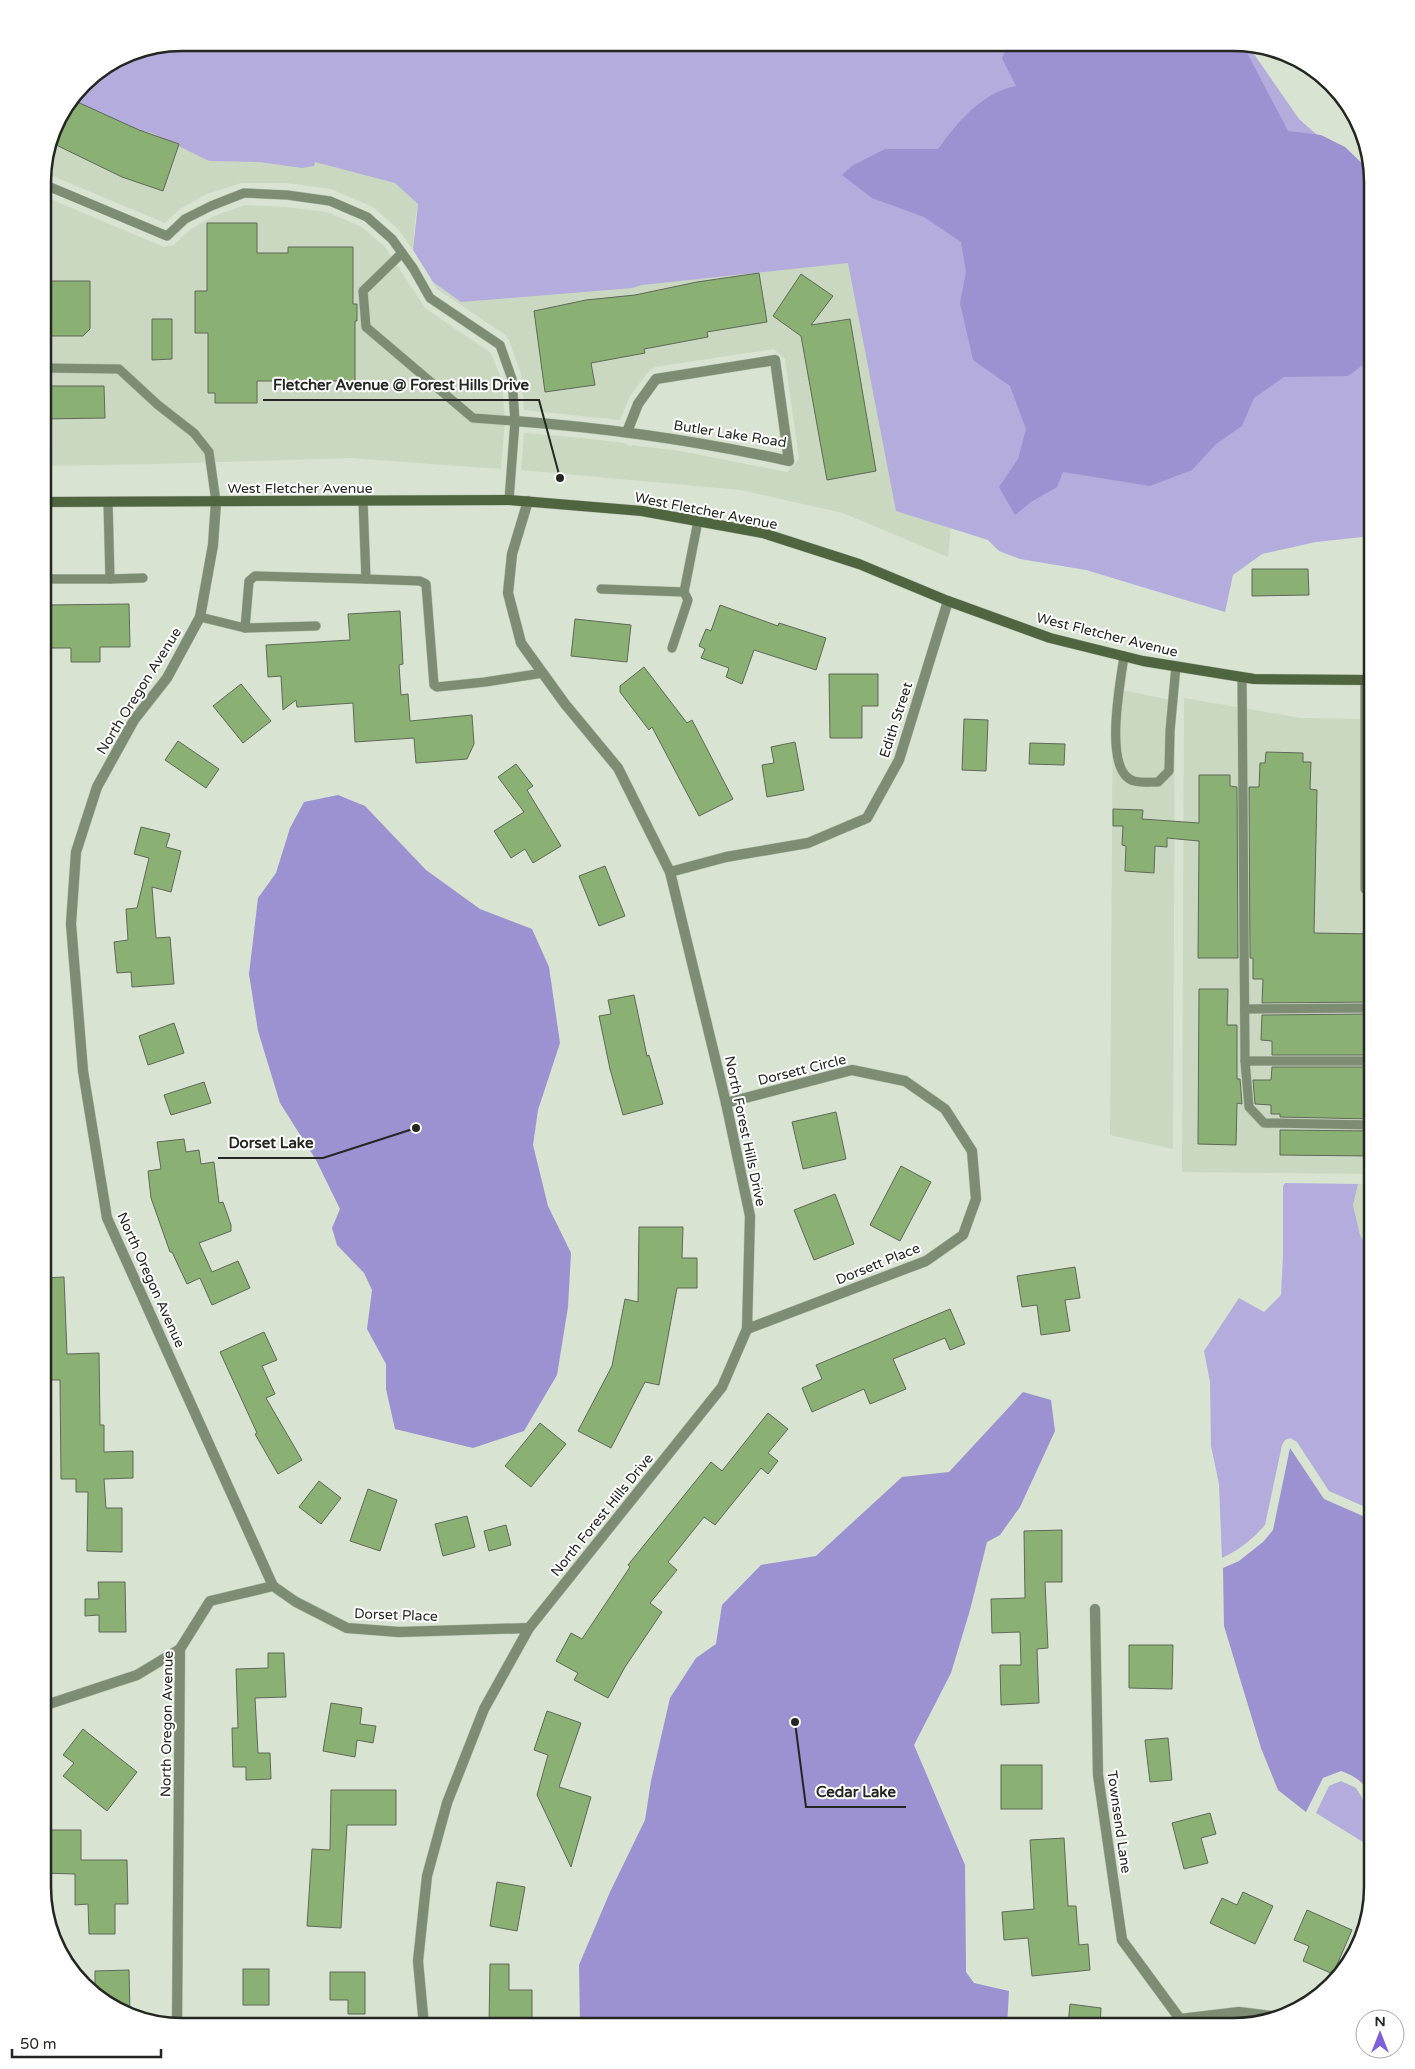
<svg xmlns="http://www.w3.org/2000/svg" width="1415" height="2069" viewBox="0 0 1415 2069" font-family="'Varela Round',sans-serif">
<rect width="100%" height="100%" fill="#d8e3d2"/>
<g fill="#cad8c1">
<path d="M 63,114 L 152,133 L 209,161 L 259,162 L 302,168 L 324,133 L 427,152 L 415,221 L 413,250 L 398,229 L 373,207 L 331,189 L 287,183 L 241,183 L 207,194 L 181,208 L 165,223 L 43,172 L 53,129 Z"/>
<path d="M 43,196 L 164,247 L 174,245 L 191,229 L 214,216 L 245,205 L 286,207 L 327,212 L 362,227 L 385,247 L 425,308 L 491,353 L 502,381 L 505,421 L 501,469 L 349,458 L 157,464 L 43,466 Z"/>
<path d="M 825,243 L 866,275 L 953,505 L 948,557 L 843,513 L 741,490 L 521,470 L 524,433 L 582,438 L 624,443 L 631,447 L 632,445 L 680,451 L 787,472 L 799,459 L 785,359 L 774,349 L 655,367 L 648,372 L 630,396 L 620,420 L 524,410 L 521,374 L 509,340 L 505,335 L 437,289 L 433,282 L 461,302 L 697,271 Z"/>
<path d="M 1113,688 L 1175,701 L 1173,1149 L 1110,1135 Z"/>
<path d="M 1184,698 L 1301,718 L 1372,719 L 1372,1174 L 1182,1172 Z"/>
<path d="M 1358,1184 L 1372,1184 L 1372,1257 L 1360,1235 L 1353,1205 Z"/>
</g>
<g fill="#b3acdd">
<path d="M 183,43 L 1241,43 L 1247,44 L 1299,119 L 1372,183 L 1372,536 L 1316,542 L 1262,554 L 1233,575 L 1225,612 L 1086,570 L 1020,559 L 999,551 L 988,540 L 896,511 L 848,263 L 642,285 L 632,288 L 461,302 L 433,282 L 413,250 L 418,204 L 395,183 L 315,162 L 314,166 L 302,168 L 259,162 L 209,161 L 152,133 L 63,114 L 84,83 L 129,53 Z"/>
<path d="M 1285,1183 L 1358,1184 L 1353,1205 L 1360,1235 L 1372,1257 L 1372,1510 L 1329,1491 L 1297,1442 L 1290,1438 L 1285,1440 L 1282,1445 L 1265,1525 C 1253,1539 1239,1550 1222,1558 L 1219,1484 L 1211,1446 L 1210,1382 L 1204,1351 L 1239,1298 L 1264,1312 L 1281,1295 L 1283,1255 L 1283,1186 Z"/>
<path d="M 1341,1781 L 1356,1788 L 1361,1796 L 1372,1824 L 1372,1844 L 1363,1842 L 1316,1813 L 1329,1786 Z"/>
</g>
<g fill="#9c91d1">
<path d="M 1009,43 L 1242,43 L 1288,131 L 1321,135 L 1345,147 L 1369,170 L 1372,183 L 1372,358 L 1348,376 L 1284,377 L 1254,398 L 1242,426 L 1216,444 L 1192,470 L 1150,486 L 1063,472 L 1057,487 L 1031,502 L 1015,515 L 999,487 L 1018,459 L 1026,429 L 1010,386 L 973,360 L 960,303 L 966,272 L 961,242 L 924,217 L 872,198 L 842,175 L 852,166 L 885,149 L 938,149 C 958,122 981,93 1016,86 L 1002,58 Z"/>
<path d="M 338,795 L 365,806 L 426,870 L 480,909 L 532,929 L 549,967 L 560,1043 L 538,1110 L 533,1145 L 548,1206 L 571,1253 L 568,1307 L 557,1375 L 524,1431 L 473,1448 L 395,1429 L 386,1389 L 386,1364 L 367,1329 L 372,1290 L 364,1273 L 337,1245 L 332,1228 L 340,1209 L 316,1160 L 280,1103 L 258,1031 L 249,974 L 258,898 L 276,873 L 290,828 L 304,802 Z"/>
<path d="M 1023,1392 L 1051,1400 L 1055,1431 L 1020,1507 L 1000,1535 L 987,1542 L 970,1610 L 951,1673 L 914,1745 L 965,1865 L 966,1972 L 974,1983 L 1009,1991 L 1007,2026 L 580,2026 L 579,1965 L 610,1892 L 645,1820 L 651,1781 L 670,1698 L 696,1658 L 716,1644 L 722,1605 L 761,1565 L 816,1556 L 902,1477 L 949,1472 Z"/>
<path d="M 1290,1448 L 1324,1499 L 1372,1520 L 1372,1801 C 1366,1784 1358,1777 1341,1771 L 1323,1778 L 1306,1812 L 1278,1790 L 1261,1748 L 1224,1626 L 1223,1568 L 1239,1561 L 1263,1542 L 1273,1530 Z"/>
</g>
<g fill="#8bb073" stroke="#5f6859">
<path d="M 73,100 L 139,130 L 179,144 L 163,191 L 122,177 L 50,142 L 53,129 Z"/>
<path d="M 207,223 L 257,223 L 257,253 L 288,253 L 288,247 L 353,247 L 353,304 L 357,304 L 357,321 L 355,321 L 355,381 L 257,381 L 257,403 L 215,403 L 215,393 L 208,393 L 208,333 L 195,333 L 195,291 L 207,291 Z"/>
<path d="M 759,273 L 767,322 L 707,332 L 708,337 L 644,349 L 645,353 L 591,363 L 595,385 L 545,392 L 534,311 L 586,300 L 635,295 L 697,282 Z"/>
<path d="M 801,274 L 833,296 L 811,325 L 850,319 L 876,471 L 827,480 L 801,336 L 773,316 Z"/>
<path d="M 43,281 L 90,281 L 90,329 L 83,336 L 43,336 Z"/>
<path d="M 152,319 L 172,319 L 172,359 L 152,360 Z"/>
<path d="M 43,386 L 104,386 L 105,418 L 43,419 Z"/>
<path d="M 1252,569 L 1308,569 L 1309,595 L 1252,596 Z"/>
<path d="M 129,604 L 130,647 L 100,647 L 100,662 L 71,662 L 71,648 L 43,648 L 43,615 L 46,615 L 46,605 Z"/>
<path d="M 720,605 L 778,626 L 779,623 L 826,638 L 816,670 L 754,650 L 742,684 L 726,677 L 729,668 L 701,658 L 705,649 L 699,646 L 706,629 L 711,631 Z"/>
<path d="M 400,611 L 403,664 L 399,665 L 401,695 L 408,694 L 410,721 L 472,715 L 474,744 L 467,759 L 416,763 L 414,738 L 355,742 L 353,703 L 297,707 L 296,700 L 283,710 L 281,676 L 268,677 L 266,645 L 350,640 L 348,614 Z"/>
<path d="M 575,619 L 631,625 L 627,662 L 571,656 Z"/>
<path d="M 644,667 L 687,723 L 692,720 L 733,799 L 699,816 L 652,727 L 649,730 L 620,692 L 620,686 Z"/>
<path d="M 829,674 L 878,674 L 878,706 L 862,706 L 862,738 L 830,738 Z"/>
<path d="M 241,684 L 271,721 L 243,743 L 213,706 Z"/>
<path d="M 964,719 L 988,720 L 986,771 L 962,770 Z"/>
<path d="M 178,741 L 219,769 L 206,788 L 165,760 Z"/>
<path d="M 795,742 L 804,790 L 767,797 L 762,765 L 774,763 L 771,747 Z"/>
<path d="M 1030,743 L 1065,744 L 1064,765 L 1029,764 Z"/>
<path d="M 1266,752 L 1303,753 L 1303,762 L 1311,762 L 1310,789 L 1317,790 L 1314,933 L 1372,934 L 1372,1002 L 1262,1003 L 1263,979 L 1253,979 L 1253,958 L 1250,958 L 1249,787 L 1259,787 L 1260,763 L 1265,763 Z"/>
<path d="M 516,764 L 533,786 L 527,790 L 561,846 L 533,863 L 525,849 L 511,858 L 494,831 L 524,812 L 498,777 Z"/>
<path d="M 1199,775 L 1230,775 L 1230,786 L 1237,787 L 1238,958 L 1198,958 L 1199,841 L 1167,838 L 1167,847 L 1155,846 L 1154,873 L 1125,871 L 1126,846 L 1122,845 L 1123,826 L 1113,826 L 1113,809 L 1143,810 L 1142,819 L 1199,823 Z"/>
<path d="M 141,827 L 170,834 L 166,847 L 181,851 L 171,892 L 152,887 L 156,938 L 170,937 L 174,984 L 132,987 L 131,972 L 117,973 L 114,942 L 128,940 L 126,909 L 137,908 L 149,858 L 134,854 Z"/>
<path d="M 605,866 L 625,916 L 599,926 L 579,876 Z"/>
<path d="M 1199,989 L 1228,989 L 1227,1025 L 1237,1025 L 1237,1079 L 1240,1079 L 1242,1104 L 1237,1103 L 1236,1145 L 1198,1144 Z"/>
<path d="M 634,995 L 647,1056 L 649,1055 L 663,1104 L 623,1115 L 610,1069 L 599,1016 L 611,1014 L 608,1000 Z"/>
<path d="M 1372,1014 L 1372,1055 L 1272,1055 L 1272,1041 L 1261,1040 L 1262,1015 Z"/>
<path d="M 174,1023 L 184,1053 L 148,1065 L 139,1036 Z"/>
<path d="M 1272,1067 L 1372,1067 L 1372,1119 L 1280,1117 L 1280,1114 L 1271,1114 L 1271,1105 L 1255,1104 L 1253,1080 L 1271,1080 Z"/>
<path d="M 204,1082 L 211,1103 L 171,1115 L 164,1095 Z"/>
<path d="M 836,1112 L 846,1159 L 803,1169 L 792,1122 Z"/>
<path d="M 1280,1130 L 1372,1131 L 1372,1156 L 1280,1155 Z"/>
<path d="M 184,1139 L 186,1152 L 199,1150 L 201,1164 L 214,1162 L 219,1203 L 223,1202 L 231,1225 L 231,1231 L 199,1243 L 212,1272 L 238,1261 L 250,1288 L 212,1305 L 200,1278 L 187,1284 L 172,1252 L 170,1252 L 151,1198 L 148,1171 L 161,1169 L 157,1142 Z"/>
<path d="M 901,1166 L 931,1182 L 900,1241 L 870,1225 Z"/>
<path d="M 835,1194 L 854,1244 L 814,1260 L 794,1210 Z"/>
<path d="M 639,1227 L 683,1227 L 682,1258 L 697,1258 L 697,1288 L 677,1288 L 659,1385 L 645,1382 L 611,1448 L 578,1431 L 612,1366 L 625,1299 L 638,1302 Z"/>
<path d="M 1075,1267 L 1080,1298 L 1065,1300 L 1070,1331 L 1041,1335 L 1037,1305 L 1022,1307 L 1017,1276 Z"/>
<path d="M 64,1277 L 67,1354 L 99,1353 L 100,1425 L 104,1425 L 104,1452 L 133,1451 L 133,1478 L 104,1479 L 106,1508 L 122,1508 L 122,1552 L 87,1551 L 88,1492 L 76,1492 L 76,1479 L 61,1479 L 60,1380 L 47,1380 L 46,1333 L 43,1333 L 43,1278 Z"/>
<path d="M 950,1309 L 965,1344 L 950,1350 L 945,1338 L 893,1359 L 906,1389 L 870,1404 L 864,1389 L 812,1412 L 802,1388 L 822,1379 L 816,1365 Z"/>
<path d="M 264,1332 L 277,1360 L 262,1366 L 275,1394 L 266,1398 L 302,1460 L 278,1474 L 255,1434 L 257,1433 L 220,1352 Z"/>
<path d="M 768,1413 L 788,1429 L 768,1453 L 778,1461 L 768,1474 L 761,1468 L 715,1525 L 704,1517 L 668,1562 L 677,1570 L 650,1603 L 662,1612 L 625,1667 L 608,1698 L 574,1680 L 578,1673 L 556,1661 L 571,1633 L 582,1639 L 630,1567 L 628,1565 L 711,1462 L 722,1471 Z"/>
<path d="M 540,1423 L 566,1444 L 531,1487 L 505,1466 Z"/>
<path d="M 319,1481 L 341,1498 L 321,1524 L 299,1507 Z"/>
<path d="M 368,1489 L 397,1500 L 380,1551 L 350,1541 Z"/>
<path d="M 467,1516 L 475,1547 L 443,1556 L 435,1524 Z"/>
<path d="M 506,1525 L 511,1545 L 489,1551 L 484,1531 Z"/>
<path d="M 1062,1530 L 1062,1582 L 1045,1582 L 1048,1648 L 1037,1649 L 1039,1703 L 1001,1705 L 1000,1665 L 1021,1665 L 1020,1632 L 992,1633 L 991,1599 L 1025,1598 L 1024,1531 Z"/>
<path d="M 98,1582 L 125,1582 L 126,1632 L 99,1632 L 99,1615 L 85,1616 L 85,1599 L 99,1599 Z"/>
<path d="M 1129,1645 L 1173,1645 L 1172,1689 L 1129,1688 Z"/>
<path d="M 268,1653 L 284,1653 L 286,1697 L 255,1698 L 258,1753 L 270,1753 L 271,1779 L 246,1780 L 246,1767 L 233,1767 L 232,1728 L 238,1728 L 236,1669 L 268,1668 Z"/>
<path d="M 331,1703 L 362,1708 L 360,1724 L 376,1726 L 373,1743 L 357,1740 L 355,1757 L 323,1751 Z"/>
<path d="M 547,1711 L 581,1723 L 559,1787 L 591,1797 L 571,1867 L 537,1795 L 548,1755 L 534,1750 Z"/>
<path d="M 83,1729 L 137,1772 L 107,1811 L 63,1776 L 74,1763 L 63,1755 Z"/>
<path d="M 1168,1738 L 1172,1780 L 1150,1782 L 1145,1740 Z"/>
<rect x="1001" y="1765" width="41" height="44"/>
<path d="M 331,1790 L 396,1790 L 396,1825 L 347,1825 L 341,1928 L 307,1926 L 312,1849 L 330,1850 Z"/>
<path d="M 1210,1813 L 1216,1834 L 1201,1838 L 1208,1863 L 1184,1869 L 1172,1823 Z"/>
<path d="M 43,1830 L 81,1830 L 81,1860 L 127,1860 L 128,1904 L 115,1904 L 115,1934 L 89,1934 L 88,1904 L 75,1905 L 75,1874 L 42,1873 Z"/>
<path d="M 1064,1838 L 1068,1906 L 1076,1906 L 1079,1945 L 1088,1944 L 1090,1970 L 1032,1976 L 1028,1938 L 1004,1940 L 1002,1912 L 1034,1909 L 1030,1840 Z"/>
<path d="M 497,1882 L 525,1887 L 517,1931 L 490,1926 Z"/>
<path d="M 1243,1892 L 1273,1906 L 1255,1944 L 1210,1923 L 1222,1898 L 1237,1905 Z"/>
<path d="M 1307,1910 L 1352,1930 L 1333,1974 L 1303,1961 L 1309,1946 L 1294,1940 Z"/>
<path d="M 490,1964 L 509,1964 L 509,1990 L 532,1990 L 532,2019 L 513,2018 L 513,2026 L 489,2026 Z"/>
<rect x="243" y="1969" width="26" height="36"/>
<path d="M 129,1970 L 130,2013 L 112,2008 L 95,1991 L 95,1971 Z"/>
<path d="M 330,1972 L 365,1972 L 365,2014 L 348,2014 L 348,2000 L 330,2000 Z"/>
<path d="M 1070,2004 L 1101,2008 L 1100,2026 L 1068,2026 Z"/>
</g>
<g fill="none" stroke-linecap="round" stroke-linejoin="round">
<g stroke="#b8c1b2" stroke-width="10">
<g id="lane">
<path d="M 43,184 L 167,236 L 185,219 L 211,206 L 244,193 L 287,195 L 330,201 L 367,217 L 392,239 L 413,268 L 430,298 L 500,345 L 512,379 L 515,421 L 509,500"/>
<path d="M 402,253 L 363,291 L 366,327 L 473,418 L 515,421"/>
<path d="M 43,368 L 119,369 L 158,405 L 194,433 L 209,452 L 216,502"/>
<path d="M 363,501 L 366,579 L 420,581 L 426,584 L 434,685 L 437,687 L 485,682 L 543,673"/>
<path d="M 43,579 L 110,579 L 108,502"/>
<path d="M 110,579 L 143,578"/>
<path d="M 601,589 L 684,592 L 698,521"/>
<path d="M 200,617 L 245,628 L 316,626"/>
<path d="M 245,628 L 249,581 L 255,576 L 366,579"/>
<path d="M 672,648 L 688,600 L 684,592"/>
<path d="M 1124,656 C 1121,680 1102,772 1134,781 C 1141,783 1150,782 1158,782 L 1169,771 L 1170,731 L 1176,666"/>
<path d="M 1242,677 L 1245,1061 L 1249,1107 L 1264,1123 L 1372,1125"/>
<path d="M 1365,889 L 1365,680"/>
<path d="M 1245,1009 L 1372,1008"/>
<path d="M 1245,1061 L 1372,1061"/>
</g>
</g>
<g stroke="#b8c1b2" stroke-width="11">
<g id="street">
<path d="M 515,421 C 607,428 699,441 789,461 L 775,360 L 656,379 L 638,404 L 627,432"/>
<path d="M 216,502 L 213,545 L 200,617 L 167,678 L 134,720 L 97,787 L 76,852 L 71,924 L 83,1071 L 107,1218 L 273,1586"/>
<path d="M 670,872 L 726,857 L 808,843 L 867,818 L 899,760 L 948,601"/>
<path d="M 726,1103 L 852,1070 L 905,1081 L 945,1109 L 972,1151 L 976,1199 L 963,1235 L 926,1261 L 747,1329"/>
<path d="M 273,1586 L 296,1602 L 347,1628 L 399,1632 L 529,1628"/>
<path d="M 1095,1609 L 1098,1775 L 1122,1940 L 1180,2019"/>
<path d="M 43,1706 L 137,1675 L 180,1649"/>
<path d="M 177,2026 L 180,1649 L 210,1601 L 273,1586"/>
<path d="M 424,2026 L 418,1961 L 427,1876 L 447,1803 L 484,1709 L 529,1628 L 722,1387 L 747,1329 L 750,1216 L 726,1103 L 670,872 L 618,768 L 565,704 L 521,643 L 508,593 L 512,554 L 528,501"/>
<path d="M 1176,2026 L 1180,2019 L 1239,2012 L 1271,2016"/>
</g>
</g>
<g stroke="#b8c1b2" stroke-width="11">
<path id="secondary" d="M 43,502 L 509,500 L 642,511 L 763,533 L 859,564 L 948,601 L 1050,638 L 1143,661 L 1254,679 L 1372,680"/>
</g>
<use href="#lane" stroke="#7d8d73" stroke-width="9"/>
<use href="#street" stroke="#7d8d73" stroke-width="10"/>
<use href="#secondary" stroke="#4f6540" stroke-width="10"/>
</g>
<g text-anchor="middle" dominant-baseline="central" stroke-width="4" stroke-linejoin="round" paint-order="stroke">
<g font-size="14" fill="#242721" stroke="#fff">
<text transform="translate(730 434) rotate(9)">Butler Lake Road</text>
<text x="300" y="488">West Fletcher Avenue</text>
<text transform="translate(706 511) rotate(11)">West Fletcher Avenue</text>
<text transform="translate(1107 635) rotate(14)">West Fletcher Avenue</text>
<text transform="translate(139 691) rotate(-58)">North Oregon Avenue</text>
<text transform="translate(896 720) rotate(-72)">Edith Street</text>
<text transform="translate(802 1070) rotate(-14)">Dorsett Circle</text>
<text transform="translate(745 1131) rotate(78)">North Forest Hills Drive</text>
<text transform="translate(878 1264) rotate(-22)">Dorsett Place</text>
<text transform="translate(151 1280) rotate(66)">North Oregon Avenue</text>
<text transform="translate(602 1515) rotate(-51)">North Forest Hills Drive</text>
<text transform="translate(396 1615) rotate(2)">Dorset Place</text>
<text transform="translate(167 1724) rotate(-89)">North Oregon Avenue</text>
<text transform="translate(1119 1822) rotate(82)">Townsend Lane</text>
</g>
</g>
<path d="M0 0H1415V2069H0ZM182 51H1233A131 131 0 0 1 1364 182V1887A131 131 0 0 1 1233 2018H182A131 131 0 0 1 51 1887V182A131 131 0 0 1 182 51Z" fill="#fff" fill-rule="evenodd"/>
<path fill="none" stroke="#242721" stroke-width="2.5" d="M182 51H1233A131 131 0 0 1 1364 182V1887A131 131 0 0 1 1233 2018H182A131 131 0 0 1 51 1887V182A131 131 0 0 1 182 51Z"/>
<path fill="none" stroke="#242721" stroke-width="2" d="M560 478L539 400H263M416 1128L323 1158H218M795 1722L806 1807H906"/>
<g fill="#242721" stroke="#fff" stroke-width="2">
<circle cx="560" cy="478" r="5"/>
<circle cx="416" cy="1128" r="5"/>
<circle cx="795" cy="1722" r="5"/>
</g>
<g font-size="15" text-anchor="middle" font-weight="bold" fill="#242721" stroke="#fff" stroke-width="4" stroke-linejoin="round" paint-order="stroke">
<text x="401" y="390">Fletcher Avenue @ Forest Hills Drive</text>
<text x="271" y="1148">Dorset Lake</text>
<text x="856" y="1797">Cedar Lake</text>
</g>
<g transform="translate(1380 2034)"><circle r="24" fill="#ffffff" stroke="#a7a9a6"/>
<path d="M0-4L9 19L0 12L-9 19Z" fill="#7f60da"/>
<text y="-8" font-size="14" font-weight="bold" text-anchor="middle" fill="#242721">N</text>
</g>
<path d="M12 2049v8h149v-8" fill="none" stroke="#242721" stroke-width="2.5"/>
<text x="20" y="2049" font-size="15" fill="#242721" stroke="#ffffff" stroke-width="4" paint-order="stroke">50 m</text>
</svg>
